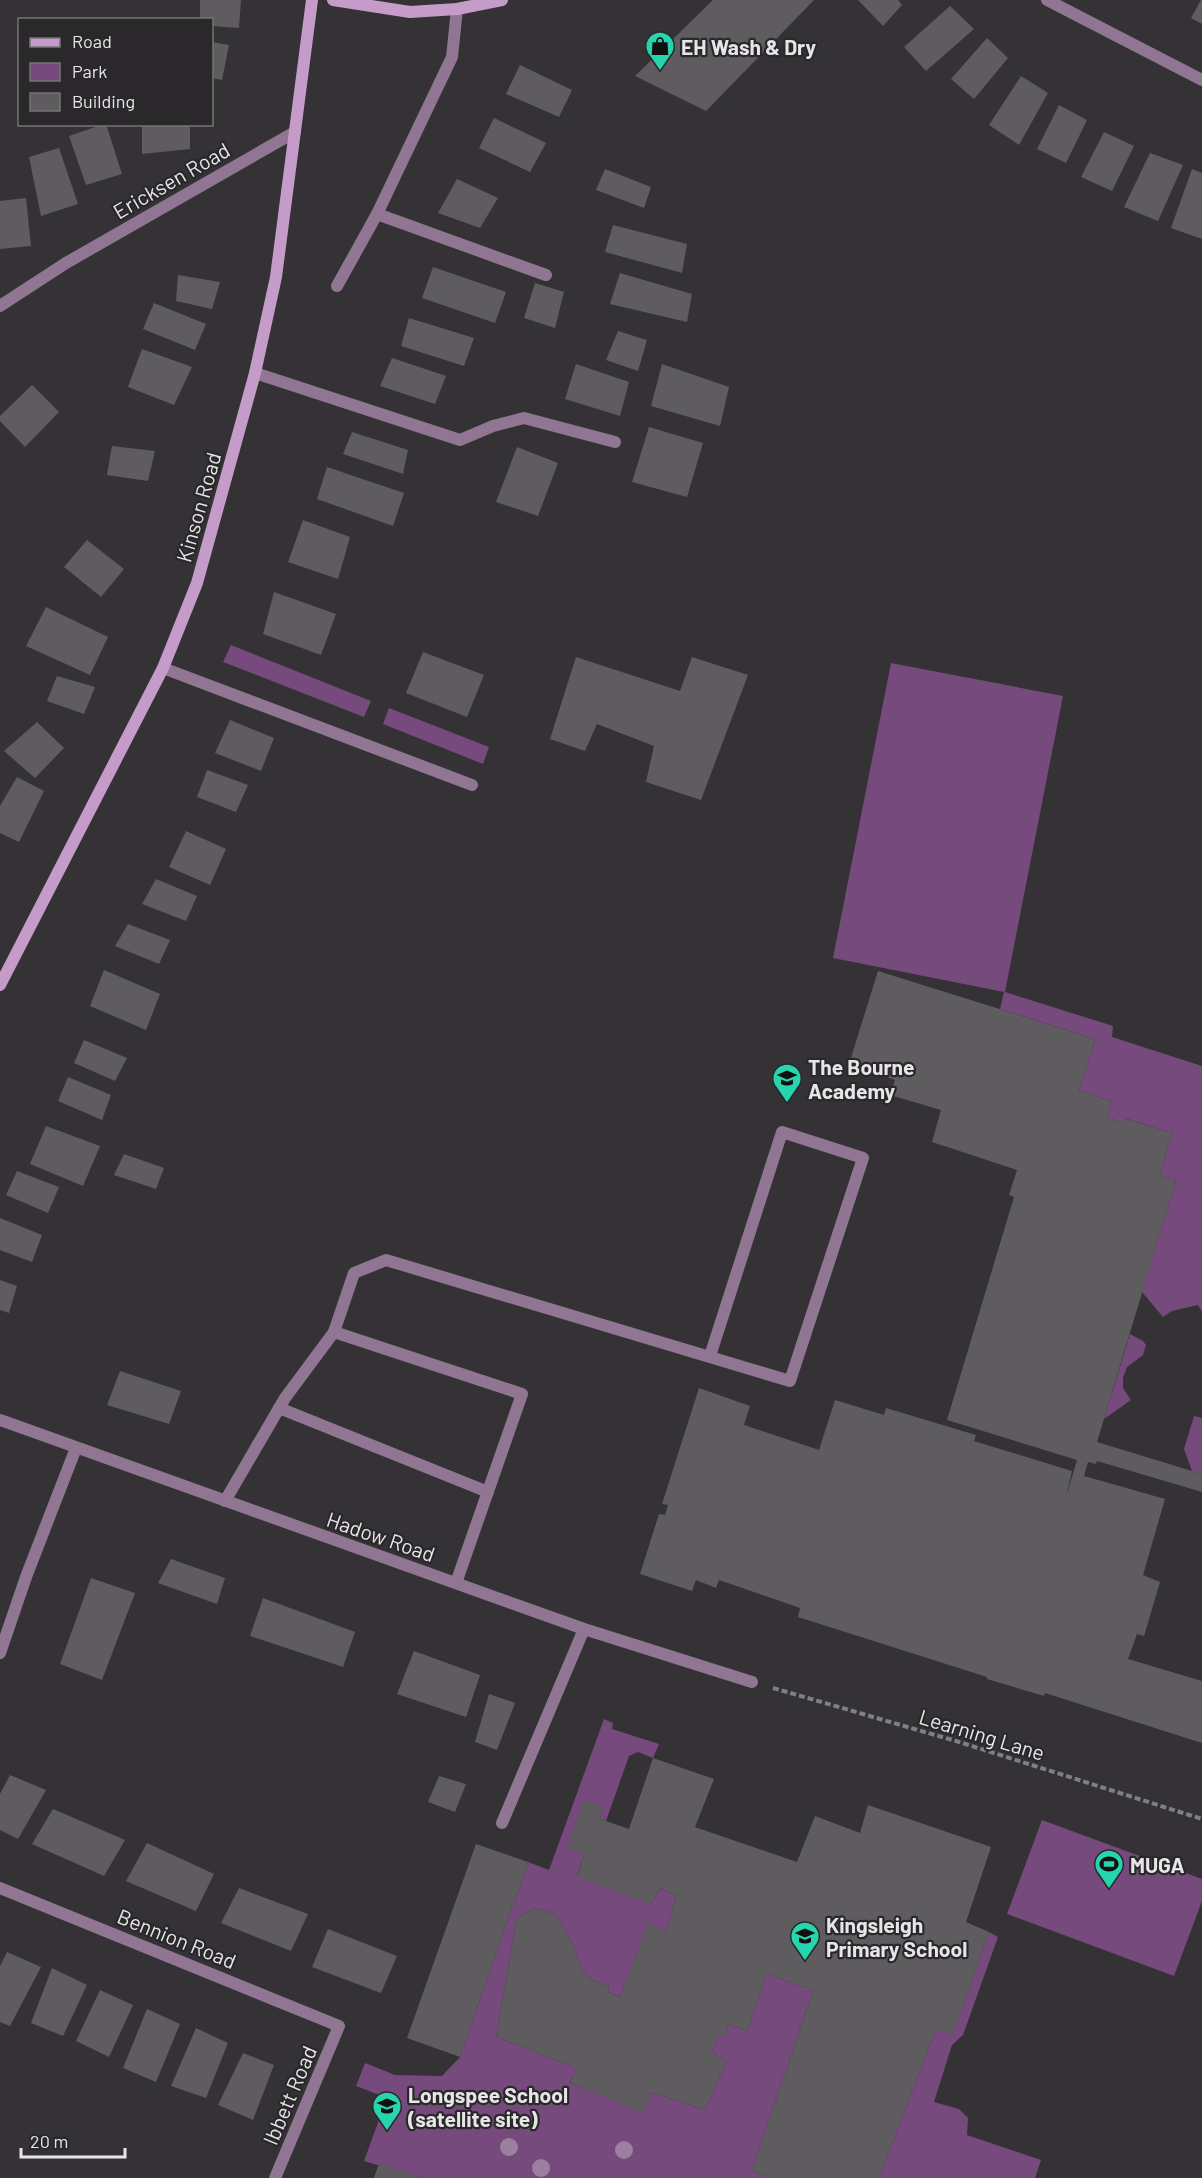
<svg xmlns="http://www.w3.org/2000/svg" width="1202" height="2178" viewBox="0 0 1202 2178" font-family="Barlow,sans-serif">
<rect width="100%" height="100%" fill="#343235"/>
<g fill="#764a7c">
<path d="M 231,645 L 371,701 L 364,717 L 223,662 Z"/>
<path d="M 891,663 L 1063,696 L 1005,992 L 1113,1026 L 1112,1037 L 1202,1066 L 1202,1312 L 1198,1305 L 1172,1311 L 1163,1317 L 1142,1292 L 1176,1180 L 1160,1175 L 1172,1133 L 1124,1118 L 1123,1122 L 1107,1118 L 1112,1101 L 1079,1091 L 1095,1039 L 1000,1009 L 1004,992 L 833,958 Z"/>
<path d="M 389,708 L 489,747 L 483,764 L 383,724 Z"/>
<path d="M 1130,1334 L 1143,1341 L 1146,1345 L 1143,1355 L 1127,1367 L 1123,1378 L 1123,1388 L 1131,1400 L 1104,1419 Z"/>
<path d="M 1194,1416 L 1202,1418 L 1202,1474 L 1192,1471 L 1184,1449 Z"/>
<path d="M 604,1719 L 613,1723 L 612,1729 L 659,1744 L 653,1758 L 638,1752 L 629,1756 L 606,1821 L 600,1819 L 603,1808 L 584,1800 L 584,1855 L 577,1876 L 651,1904 L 660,1888 L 676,1896 L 666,1932 L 648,1924 L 620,1997 L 608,1992 L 609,1986 L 592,1980 L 583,1972 L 567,1932 L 555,1914 L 534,1908 L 517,1918 L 496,2037 L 577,2068 L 570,2083 L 643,2112 L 651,2092 L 705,2110 L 727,2060 L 711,2053 L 719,2035 L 725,2035 L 729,2024 L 747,2031 L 767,1974 L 813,1990 L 752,2171 L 770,2178 L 422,2178 L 364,2161 L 387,2098 L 356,2086 L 365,2063 L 395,2075 L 442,2076 L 460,2057 L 528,1862 L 549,1870 Z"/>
<path d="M 1042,1820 L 1202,1879 L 1202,1901 L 1174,1976 L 1007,1914 Z"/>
<path d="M 989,1932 L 998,1937 L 963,2035 L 952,2045 L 934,2102 L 959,2109 L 968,2118 L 967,2135 L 1041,2160 L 1035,2178 L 879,2178 L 936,2029 L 953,2034 Z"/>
</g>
<g fill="#5f5c5f">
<path d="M 200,0 L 241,0 L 239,28 L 212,26 L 212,20 L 200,20 Z"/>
<path d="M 713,0 L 814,0 L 706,111 L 635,76 Z"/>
<path d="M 858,0 L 898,0 L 902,5 L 883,26 Z"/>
<path d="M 1201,0 L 1202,0 L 1202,24 L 1191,18 Z"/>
<path d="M 950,6 L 974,29 L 926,71 L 904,47 Z"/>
<path d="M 987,38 L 1008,58 L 974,99 L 951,79 Z"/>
<path d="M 212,42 L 229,45 L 222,80 L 212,78 Z"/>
<path d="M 520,65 L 572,90 L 559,117 L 506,94 Z"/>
<path d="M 1021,76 L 1048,93 L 1019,145 L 989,125 Z"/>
<path d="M 1059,105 L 1087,120 L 1066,163 L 1037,149 Z"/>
<path d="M 494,118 L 546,143 L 530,172 L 479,148 Z"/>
<path d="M 104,124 L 106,124 L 122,174 L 86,185 L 69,136 Z"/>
<path d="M 142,124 L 190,124 L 190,149 L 142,154 Z"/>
<path d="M 1104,132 L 1134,146 L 1112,191 L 1081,177 Z"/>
<path d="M 59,148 L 78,204 L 41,216 L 29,157 Z"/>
<path d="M 1150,153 L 1183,165 L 1158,221 L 1124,207 Z"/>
<path d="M 605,169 L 651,187 L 644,208 L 596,190 Z"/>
<path d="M 1192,169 L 1202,173 L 1202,239 L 1171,228 Z"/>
<path d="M 457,179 L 498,198 L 480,228 L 438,213 Z"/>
<path d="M 26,198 L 31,246 L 0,249 L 0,201 Z"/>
<path d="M 613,225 L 687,244 L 682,273 L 605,252 Z"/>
<path d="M 433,267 L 506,292 L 495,323 L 422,298 Z"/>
<path d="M 620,273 L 692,294 L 687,322 L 610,304 Z"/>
<path d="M 178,275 L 220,282 L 212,309 L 176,301 Z"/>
<path d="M 535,283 L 564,292 L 555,328 L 524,318 Z"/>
<path d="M 154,303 L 206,324 L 195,350 L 143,329 Z"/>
<path d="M 409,318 L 474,338 L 464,366 L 401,346 Z"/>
<path d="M 618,331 L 647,340 L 638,371 L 606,360 Z"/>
<path d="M 142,349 L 192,367 L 174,405 L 128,387 Z"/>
<path d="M 392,358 L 446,376 L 435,404 L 380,386 Z"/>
<path d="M 576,364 L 629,382 L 620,416 L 565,399 Z"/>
<path d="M 662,364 L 729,387 L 720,426 L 651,406 Z"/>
<path d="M 32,385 L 59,412 L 25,447 L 0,421 L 0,416 Z"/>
<path d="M 649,427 L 703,443 L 687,497 L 632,482 Z"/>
<path d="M 352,432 L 408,450 L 403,474 L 343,454 Z"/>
<path d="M 112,446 L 155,451 L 148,481 L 107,475 Z"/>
<path d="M 517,447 L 558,463 L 538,516 L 496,502 Z"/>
<path d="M 327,467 L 404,493 L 393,526 L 317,499 Z"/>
<path d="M 303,520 L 350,537 L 338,579 L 288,562 Z"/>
<path d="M 87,540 L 124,569 L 101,597 L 64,567 Z"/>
<path d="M 274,592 L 336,614 L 321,655 L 263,634 Z"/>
<path d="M 46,607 L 108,637 L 90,675 L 26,646 Z"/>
<path d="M 423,652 L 484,675 L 467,717 L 406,693 Z"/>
<path d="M 576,657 L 680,691 L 692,657 L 748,675 L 701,800 L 646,782 L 654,746 L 597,724 L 585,751 L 550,739 Z"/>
<path d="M 57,676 L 95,687 L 84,714 L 47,701 Z"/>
<path d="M 230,720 L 274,738 L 261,771 L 215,753 Z"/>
<path d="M 37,722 L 64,748 L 35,778 L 4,751 Z"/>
<path d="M 207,770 L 248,785 L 236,812 L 197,797 Z"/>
<path d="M 17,777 L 44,791 L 19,842 L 0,833 L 0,806 Z"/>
<path d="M 186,831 L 226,849 L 210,885 L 169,867 Z"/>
<path d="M 156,879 L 197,896 L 186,921 L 142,904 Z"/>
<path d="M 128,924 L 170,940 L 159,964 L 115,946 Z"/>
<path d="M 104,970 L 160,994 L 146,1030 L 90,1006 Z"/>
<path d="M 878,971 L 1095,1039 L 1079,1091 L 1112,1101 L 1107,1118 L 1123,1122 L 1123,1118 L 1172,1133 L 1160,1175 L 1176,1180 L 1097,1442 L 1202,1474 L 1202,1492 L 1097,1461 L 1096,1464 L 1088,1462 L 1084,1476 L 1165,1499 L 1143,1575 L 1160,1582 L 1144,1636 L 1137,1634 L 1128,1659 L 1202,1681 L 1202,1743 L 1045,1693 L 1044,1696 L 987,1679 L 987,1677 L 798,1617 L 800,1608 L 719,1580 L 716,1588 L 696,1580 L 692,1591 L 640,1574 L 659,1514 L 665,1515 L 668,1505 L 662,1504 L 699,1388 L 750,1406 L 744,1425 L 819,1450 L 835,1400 L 884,1415 L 886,1408 L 976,1435 L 974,1441 L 1072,1471 L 1066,1497 L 1077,1460 L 947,1420 L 1014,1197 L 1009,1195 L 1017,1170 L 932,1142 L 941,1110 L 890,1095 L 895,1080 L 849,1064 Z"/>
<path d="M 84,1040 L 127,1058 L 115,1081 L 74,1063 Z"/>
<path d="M 68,1077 L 111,1095 L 102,1120 L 58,1101 Z"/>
<path d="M 46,1126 L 100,1146 L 83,1186 L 30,1164 Z"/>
<path d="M 124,1154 L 164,1168 L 156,1189 L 114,1175 Z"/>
<path d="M 17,1171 L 59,1187 L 48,1213 L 6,1195 Z"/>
<path d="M 0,1218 L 42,1235 L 32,1262 L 0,1250 Z"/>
<path d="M 0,1280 L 17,1286 L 9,1313 L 0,1310 Z"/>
<path d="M 120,1371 L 181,1391 L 169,1424 L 107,1405 Z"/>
<path d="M 171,1559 L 225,1578 L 217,1604 L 158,1583 Z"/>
<path d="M 91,1578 L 135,1593 L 102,1680 L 60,1664 Z"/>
<path d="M 263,1598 L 355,1632 L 343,1667 L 250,1636 Z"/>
<path d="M 414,1651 L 480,1675 L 466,1717 L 397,1694 Z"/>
<path d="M 489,1694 L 515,1703 L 497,1750 L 475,1742 Z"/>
<path d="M 653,1758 L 714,1779 L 695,1827 L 797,1862 L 815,1816 L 860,1833 L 868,1805 L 991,1847 L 966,1922 L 989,1932 L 953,2035 L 936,2029 L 879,2178 L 770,2178 L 752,2171 L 813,1990 L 767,1974 L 747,2031 L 729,2024 L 725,2035 L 719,2035 L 711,2053 L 727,2060 L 705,2110 L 651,2092 L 643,2113 L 570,2083 L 577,2068 L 496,2037 L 517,1918 L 534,1908 L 555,1914 L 567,1932 L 583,1972 L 592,1980 L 609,1986 L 608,1992 L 620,1997 L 648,1923 L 666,1932 L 676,1896 L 660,1888 L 651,1904 L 577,1877 L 584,1855 L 567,1848 L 584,1799 L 603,1808 L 600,1819 L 629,1829 Z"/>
<path d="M 10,1775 L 46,1790 L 18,1839 L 0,1830 L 0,1794 Z"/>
<path d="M 439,1776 L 466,1784 L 455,1812 L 428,1802 Z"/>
<path d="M 53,1809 L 125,1840 L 104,1876 L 32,1844 Z"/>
<path d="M 147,1843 L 214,1874 L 196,1911 L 126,1881 Z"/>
<path d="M 476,1844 L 528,1862 L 460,2057 L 407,2038 Z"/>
<path d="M 239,1888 L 308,1914 L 291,1951 L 221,1923 Z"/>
<path d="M 328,1929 L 397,1956 L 381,1993 L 312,1967 Z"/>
<path d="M 7,1952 L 41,1967 L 10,2026 L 0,2022 L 0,1966 Z"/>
<path d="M 52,1968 L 87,1985 L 63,2036 L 31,2023 Z"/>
<path d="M 100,1990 L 133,2005 L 109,2057 L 76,2041 Z"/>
<path d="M 147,2009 L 180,2024 L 156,2082 L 123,2068 Z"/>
<path d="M 196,2028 L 228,2043 L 206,2098 L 171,2086 Z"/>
<path d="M 243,2053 L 274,2065 L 253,2120 L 218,2105 Z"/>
<path d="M 379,2163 L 421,2178 L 374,2178 Z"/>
</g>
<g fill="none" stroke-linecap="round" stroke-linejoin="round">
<path stroke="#817f82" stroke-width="4" stroke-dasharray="6 3" stroke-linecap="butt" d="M 773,1688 L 956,1741 L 1202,1819"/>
<g stroke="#907693" stroke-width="12">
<path d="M 377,214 L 546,275"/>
<path d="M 0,306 L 66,263"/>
<path d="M 255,373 L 460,440 L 493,426 L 524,418 L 615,442"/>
<path d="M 163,668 L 472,785"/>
<path d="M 334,1332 L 354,1273 L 386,1260 L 790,1381 L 863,1158 L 782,1132 L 710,1356"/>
<path d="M 279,1408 L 488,1492"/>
<path d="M 225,1501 L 285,1398 L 334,1332 L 522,1394 L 456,1583"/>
<path d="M 502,1823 L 584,1629"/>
</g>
<g stroke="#907693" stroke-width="12">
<path d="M 1047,0 L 1202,80"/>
<path d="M 66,263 L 295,132"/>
<path d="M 337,286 L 377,214 L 452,57 L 457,9"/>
<path d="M 0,1420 L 584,1629 L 752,1682"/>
<path d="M 0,1653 L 26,1577 L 76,1448"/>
<path d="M 0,1888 L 339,2026 L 275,2178"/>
</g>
<g stroke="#c59bca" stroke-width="12">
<path d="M 333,0 L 410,12 L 457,9 L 502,0"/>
<path d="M 0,985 L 163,668 L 197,583 L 255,373 L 276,277 L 312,0"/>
</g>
</g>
<g fill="#9b809f">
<circle cx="509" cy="2147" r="9"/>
<circle cx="624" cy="2150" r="9"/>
<circle cx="541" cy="2168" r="9"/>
</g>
<defs>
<g id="shop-pin" transform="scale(1.5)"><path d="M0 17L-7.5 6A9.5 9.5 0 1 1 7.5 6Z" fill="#26d5ae" stroke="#2a282b"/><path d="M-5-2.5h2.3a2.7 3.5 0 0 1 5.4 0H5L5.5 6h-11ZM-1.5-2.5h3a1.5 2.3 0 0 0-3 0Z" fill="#111"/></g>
<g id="school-pin" transform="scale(1.5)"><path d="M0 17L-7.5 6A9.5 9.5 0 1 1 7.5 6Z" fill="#26d5ae" stroke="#2a282b"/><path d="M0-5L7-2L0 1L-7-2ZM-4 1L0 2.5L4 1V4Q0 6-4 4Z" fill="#111"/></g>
<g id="stadium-pin" transform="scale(1.5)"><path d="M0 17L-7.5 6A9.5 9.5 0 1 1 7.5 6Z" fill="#26d5ae" stroke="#2a282b"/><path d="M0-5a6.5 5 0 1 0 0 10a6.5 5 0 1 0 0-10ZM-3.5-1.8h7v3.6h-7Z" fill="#111"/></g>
</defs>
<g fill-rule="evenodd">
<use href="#shop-pin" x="660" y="46"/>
<use href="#school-pin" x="787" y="1078"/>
<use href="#stadium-pin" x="1109" y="1864"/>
<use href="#school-pin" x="805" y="1936"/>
<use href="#school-pin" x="387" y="2106"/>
</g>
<g text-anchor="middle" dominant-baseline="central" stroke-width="4.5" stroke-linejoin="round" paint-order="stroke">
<g font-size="21" font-weight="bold" fill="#e7e5e7" stroke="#2a282b" text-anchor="start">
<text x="681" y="46">EH Wash &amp; Dry</text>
<text x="808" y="1066">The Bourne<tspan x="808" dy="24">Academy</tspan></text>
<text x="1130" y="1864">MUGA</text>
<text x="826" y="1924">Kingsleigh<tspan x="826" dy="24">Primary School</tspan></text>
<text x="408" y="2094">Longspee School<tspan x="408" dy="24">(satellite site)</tspan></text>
</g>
<g font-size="21" fill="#e7e5e7" stroke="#2a282b">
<text transform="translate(171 180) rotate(-30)">Ericksen Road</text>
<text transform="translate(198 507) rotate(-74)">Kinson Road</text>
<text transform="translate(381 1536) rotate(19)">Hadow Road</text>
<text transform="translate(982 1734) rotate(17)">Learning Lane</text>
<text transform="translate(177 1938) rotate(22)">Bennion Road</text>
<text transform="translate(289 2095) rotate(-67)">Ibbett Road</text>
</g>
</g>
<rect x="18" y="18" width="195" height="108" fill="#2a282b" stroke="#767476" stroke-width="1.5"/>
<rect x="30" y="38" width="30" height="9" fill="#c59bca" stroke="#767476" stroke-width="1.5"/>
<text x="72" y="48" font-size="18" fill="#e7e5e7">Road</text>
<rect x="30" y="63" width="30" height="18" fill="#764a7c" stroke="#767476" stroke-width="1.5"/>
<text x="72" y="78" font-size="18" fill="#e7e5e7">Park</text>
<rect x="30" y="93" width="30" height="18" fill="#5f5c5f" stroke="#767476" stroke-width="1.5"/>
<text x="72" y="108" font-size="18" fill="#e7e5e7">Building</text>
<path d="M21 2148v9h104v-9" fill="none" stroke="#e7e5e7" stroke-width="3"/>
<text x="30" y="2148" font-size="18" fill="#e7e5e7" stroke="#2a282b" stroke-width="4.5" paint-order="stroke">20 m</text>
</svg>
